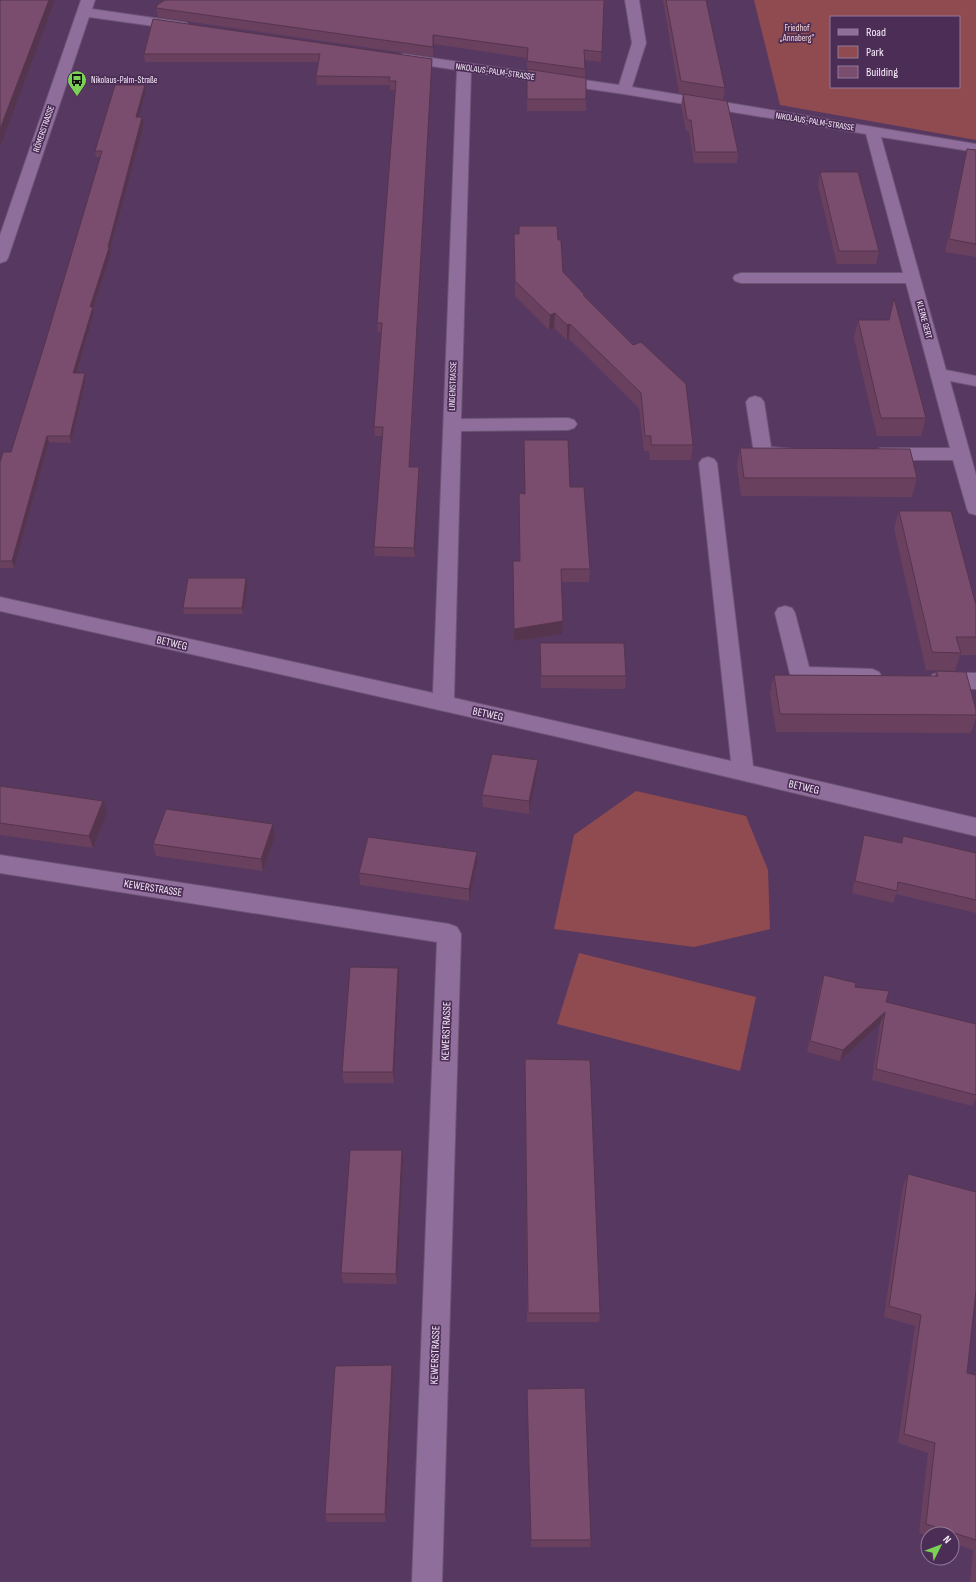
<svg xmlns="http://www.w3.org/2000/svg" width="976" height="1582" viewBox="0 0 976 1582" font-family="'Sofia Sans Condensed',sans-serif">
<rect width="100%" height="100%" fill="#573861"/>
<g fill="#8f4b4f" fill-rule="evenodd">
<path d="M 754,0 L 976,0 L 976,140 L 780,105 ZM 831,17 L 959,17 L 959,87 L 831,87 Z"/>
<path d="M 636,791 L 746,816 L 768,870 L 770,929 L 694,947 L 554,929 L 574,835 Z"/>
<path d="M 579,953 L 756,997 L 740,1071 L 557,1024 Z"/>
</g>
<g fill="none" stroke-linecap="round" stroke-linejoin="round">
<g stroke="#6d5475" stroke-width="2">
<g id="minor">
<path d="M 81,0 L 95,0 L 92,9 L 182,22 L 187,23 L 189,26 L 187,29 L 182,30 L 89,17 L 8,258 L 6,261 L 0,263 L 0,235 Z"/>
<path d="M 625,0 L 639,0 L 646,43 L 632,87 L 976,144 L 976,152 L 881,137 L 946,370 L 976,376 L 976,386 L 950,381 L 976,475 L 976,515 L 969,513 L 967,509 L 953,460 L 881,460 L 875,458 L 872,454 L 875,450 L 881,448 L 950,448 L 906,283 L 741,283 L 735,281 L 733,278 L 735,275 L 741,273 L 903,273 L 866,134 L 624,94 L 471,72 L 461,419 L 568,418 L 574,420 L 577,424 L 574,428 L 568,430 L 461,431 L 454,698 L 731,761 L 699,463 L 702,459 L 708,457 L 714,459 L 717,463 L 753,766 L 976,818 L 976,836 L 572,740 L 0,611 L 0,597 L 433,693 L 457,70 L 404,62 L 399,61 L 397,58 L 399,55 L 404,54 L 619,85 L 632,43 Z"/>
<path d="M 755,396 L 761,398 L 764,402 L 771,447 L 794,449 L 797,453 L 794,457 L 763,459 L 757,457 L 754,453 L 746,402 L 749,398 Z"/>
<path d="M 785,606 L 792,608 L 795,613 L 809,667 L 872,669 L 879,672 L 882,677 L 879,682 L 872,685 L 800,682 L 793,679 L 790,674 L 775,613 L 778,608 Z"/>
<path d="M 939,672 L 976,673 L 976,689 L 939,688 L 932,685 L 929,680 L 932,675 Z"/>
<path d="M 0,855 L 449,924 L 457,927 L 461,934 L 442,1582 L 412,1582 L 437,942 L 0,873 Z"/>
</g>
</g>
<use href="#minor" fill="#8f6e9b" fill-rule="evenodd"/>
</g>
<g fill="#69415f">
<path d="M 605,0 L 604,7 L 601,62 L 585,60 L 585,78 L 586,99 L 586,111 L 527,111 L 527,58 L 434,44 L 433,57 L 158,17 L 156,8 Z"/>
<path d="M 663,0 L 706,0 L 725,88 L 723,100 L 738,152 L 737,163 L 694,163 L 689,131 L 686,131 L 681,105 L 683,94 L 679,93 Z"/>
<path d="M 153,19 L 432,59 L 432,68 L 410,467 L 419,476 L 415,557 L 375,556 L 374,547 L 383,436 L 375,436 L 374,427 L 381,332 L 378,332 L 377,323 L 396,90 L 390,90 L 390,85 L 317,85 L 316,76 L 318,62 L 145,62 L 144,54 Z"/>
<path d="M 145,85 L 146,91 L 139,117 L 142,117 L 144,124 L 110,250 L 111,254 L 93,309 L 94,313 L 77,373 L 85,373 L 86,379 L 71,443 L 49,442 L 14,568 L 0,568 L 0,462 L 11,452 L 45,343 L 101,157 L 96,157 L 95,151 Z"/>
<path d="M 967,149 L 976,150 L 976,257 L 945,252 Z"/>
<path d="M 820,172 L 879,251 L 876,264 L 837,264 L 818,185 Z"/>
<path d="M 514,234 L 558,240 L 563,272 L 585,295 L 585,298 L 693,445 L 691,460 L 650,460 L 649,451 L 644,451 L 639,408 L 569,339 L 567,340 L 554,328 L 549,330 L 515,296 Z"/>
<path d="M 858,320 L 926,418 L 921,436 L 877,436 L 854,338 Z"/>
<path d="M 524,440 L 570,487 L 590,569 L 589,582 L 561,582 L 562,634 L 514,641 L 513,561 L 519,561 L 519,493 L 525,494 Z"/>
<path d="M 740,448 L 917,478 L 912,497 L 741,496 L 737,466 Z"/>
<path d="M 899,511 L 976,605 L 976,655 L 960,655 L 955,671 L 926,670 L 894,529 Z"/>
<path d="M 246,578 L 248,585 L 243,614 L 184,614 L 183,608 Z"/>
<path d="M 540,643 L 626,676 L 625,689 L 541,688 L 540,655 Z"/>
<path d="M 936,671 L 976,710 L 976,718 L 971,733 L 776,732 L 770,693 L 774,675 L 935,676 Z"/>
<path d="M 537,772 L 529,814 L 483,807 L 482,795 Z"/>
<path d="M 0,786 L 107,813 L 93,848 L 0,835 Z"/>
<path d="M 864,835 L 901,843 L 903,836 L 976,853 L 976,913 L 896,894 L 893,903 L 852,893 L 861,847 Z"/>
<path d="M 275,836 L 263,871 L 156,856 L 153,844 Z"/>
<path d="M 477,864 L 469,901 L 360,885 L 359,873 Z"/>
<path d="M 398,968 L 399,979 L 394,1083 L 344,1083 L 342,1072 Z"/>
<path d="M 824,975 L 855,987 L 886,1002 L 976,1024 L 976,1098 L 972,1106 L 872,1080 L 880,1024 L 840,1061 L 807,1052 L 820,987 Z"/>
<path d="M 525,1059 L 600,1313 L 599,1322 L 527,1322 Z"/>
<path d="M 403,1161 L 397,1284 L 343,1283 L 341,1273 Z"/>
<path d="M 908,1174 L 967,1373 L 976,1375 L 976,1582 L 970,1582 L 973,1550 L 952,1543 L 952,1534 L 928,1534 L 928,1536 L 919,1533 L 928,1453 L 898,1443 L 915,1326 L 884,1317 L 903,1186 Z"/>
<path d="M 393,1374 L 386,1522 L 327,1522 L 325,1514 Z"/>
<path d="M 527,1389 L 591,1540 L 590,1547 L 531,1547 L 527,1397 Z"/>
</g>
<g fill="#55354d">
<path d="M 49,0 L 55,0 L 0,147 L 0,129 Z"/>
<path d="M 433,35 L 434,44 L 433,57 Z"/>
<path d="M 432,59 L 432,68 L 409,476 L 409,467 Z"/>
<path d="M 145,85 L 146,91 L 137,124 L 136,117 Z"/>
<path d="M 142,117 L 144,124 L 110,250 L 111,254 L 93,309 L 94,313 L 75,379 L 73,373 L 90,307 L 108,247 Z"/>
<path d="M 555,313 L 554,328 L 549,330 L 550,315 Z"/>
<path d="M 570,324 L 569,339 L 567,340 L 567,325 Z"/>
<path d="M 85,373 L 86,379 L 71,443 L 70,436 Z"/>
<path d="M 47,436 L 49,442 L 14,568 L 12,561 Z"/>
<path d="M 419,467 L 419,476 L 415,557 L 414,548 Z"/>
<path d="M 246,578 L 248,585 L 243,614 L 242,608 Z"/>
<path d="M 563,621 L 562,634 L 514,641 L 514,629 Z"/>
<path d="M 538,760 L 537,772 L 529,814 L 529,801 Z"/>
<path d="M 103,801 L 107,813 L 93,848 L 89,836 Z"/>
<path d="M 273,824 L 275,836 L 263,871 L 261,859 Z"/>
<path d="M 477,852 L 477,864 L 469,901 L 469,889 Z"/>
<path d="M 398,968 L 399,979 L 394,1083 L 393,1072 Z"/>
<path d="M 885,1012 L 880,1024 L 840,1061 L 843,1050 Z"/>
<path d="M 402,1150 L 403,1161 L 397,1284 L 396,1274 Z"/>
<path d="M 392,1365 L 393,1374 L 386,1522 L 385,1514 Z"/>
</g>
<g fill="#7a4c6e" stroke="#55354d">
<path d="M 0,0 L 49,0 L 0,129 Z"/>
<path d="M 165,0 L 604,0 L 602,52 L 584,50 L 585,69 L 527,61 L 528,48 L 433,35 L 433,47 L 156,8 L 157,5 Z"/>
<path d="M 666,0 L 706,0 L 725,88 L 681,81 Z"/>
<path d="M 153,19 L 432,59 L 409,467 L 419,467 L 414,548 L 374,547 L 383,427 L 374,427 L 382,323 L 377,323 L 396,81 L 389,81 L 390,77 L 316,76 L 320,54 L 144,54 Z"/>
<path d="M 527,69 L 586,78 L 586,99 L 527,99 Z"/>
<path d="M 115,85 L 145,85 L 136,117 L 142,117 L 108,247 L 109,248 L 90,307 L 93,307 L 73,373 L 85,373 L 70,436 L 47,436 L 12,561 L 0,561 L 0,462 L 3,452 L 11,452 L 45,343 L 102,151 L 95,151 Z"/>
<path d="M 683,94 L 727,101 L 738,152 L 695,152 L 691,120 L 687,120 Z"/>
<path d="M 967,149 L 976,150 L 976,244 L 949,239 Z"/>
<path d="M 820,172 L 858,172 L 879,251 L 839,251 Z"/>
<path d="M 519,226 L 557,226 L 558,240 L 561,240 L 563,272 L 585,295 L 583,295 L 633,345 L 641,342 L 686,384 L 693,445 L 651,445 L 651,436 L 645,436 L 641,393 L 570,324 L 567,325 L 555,313 L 550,315 L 515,281 L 514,234 L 519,234 Z"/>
<path d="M 894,298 L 926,418 L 881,418 L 858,320 L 889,320 Z"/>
<path d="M 524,440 L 568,440 L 570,487 L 584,487 L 590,569 L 561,569 L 563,621 L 514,629 L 513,561 L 520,561 L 519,493 L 525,494 Z"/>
<path d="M 740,448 L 910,449 L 917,478 L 744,478 Z"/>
<path d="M 899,511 L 951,511 L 976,605 L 976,637 L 956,637 L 961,653 L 932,652 Z"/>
<path d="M 188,578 L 246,578 L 242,608 L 183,608 Z"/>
<path d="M 540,643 L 624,643 L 626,676 L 541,676 Z"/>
<path d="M 936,671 L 966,672 L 976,710 L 976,715 L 780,714 L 774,675 L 938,676 Z"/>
<path d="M 492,754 L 538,760 L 529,801 L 482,795 Z"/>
<path d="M 0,786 L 103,801 L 89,836 L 0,823 Z"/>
<path d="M 166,809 L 273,824 L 261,859 L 153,844 Z"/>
<path d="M 864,835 L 902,843 L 903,836 L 976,853 L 976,900 L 898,882 L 897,891 L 855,881 Z"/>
<path d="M 368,837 L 477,852 L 469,889 L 359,873 Z"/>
<path d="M 350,967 L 398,968 L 393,1072 L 342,1072 Z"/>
<path d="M 824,975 L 856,983 L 855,987 L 889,991 L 886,1002 L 976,1024 L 976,1095 L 876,1069 L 885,1012 L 843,1050 L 810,1041 Z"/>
<path d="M 525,1059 L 590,1060 L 600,1313 L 528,1313 Z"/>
<path d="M 350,1150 L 402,1150 L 396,1274 L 341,1273 Z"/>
<path d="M 908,1174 L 976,1192 L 976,1291 L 967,1373 L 976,1375 L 976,1540 L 926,1524 L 935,1443 L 904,1434 L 921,1315 L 889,1306 Z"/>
<path d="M 392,1365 L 385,1514 L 325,1514 L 335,1366 Z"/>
<path d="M 585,1388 L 591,1540 L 531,1540 L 527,1389 Z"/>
</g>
<defs>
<g id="bus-pin" transform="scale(1)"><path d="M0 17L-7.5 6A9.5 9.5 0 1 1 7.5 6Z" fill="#7bd155" stroke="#4c2d56"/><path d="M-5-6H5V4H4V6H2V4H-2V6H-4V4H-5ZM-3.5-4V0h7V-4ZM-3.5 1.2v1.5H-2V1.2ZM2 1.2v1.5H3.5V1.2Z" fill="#111"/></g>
</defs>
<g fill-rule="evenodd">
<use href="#bus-pin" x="77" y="80"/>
</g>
<g text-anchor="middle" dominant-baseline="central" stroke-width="3.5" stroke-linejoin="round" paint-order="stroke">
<g font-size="9" fill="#f5d6d6" stroke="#4c2d56">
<text x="797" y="28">Friedhof<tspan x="797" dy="10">„Annaberg“</tspan></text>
</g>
<g font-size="9" fill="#f8edfc" stroke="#4c2d56">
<text transform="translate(495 72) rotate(8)">NIKOLAUS-PALM-STRASSE</text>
<text transform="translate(815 122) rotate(9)">NIKOLAUS-PALM-STRASSE</text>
<text transform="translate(44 129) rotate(-71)">RÖMERSTRASSE</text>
<text transform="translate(924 320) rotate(75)">KLEINE GERT</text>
<text transform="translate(453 386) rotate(-88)">LINDENSTRASSE</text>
</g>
<g font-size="9" fill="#f8edfc" stroke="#4c2d56" text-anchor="start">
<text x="91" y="80">Nikolaus-Palm-Straße</text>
</g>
<g font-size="11" fill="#f8edfc" stroke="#4c2d56">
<text transform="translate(172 643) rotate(13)">BETWEG</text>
<text transform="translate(488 714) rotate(12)">BETWEG</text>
<text transform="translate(804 787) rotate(13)">BETWEG</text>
<text transform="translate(153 888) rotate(9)">KEWERSTRASSE</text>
<text transform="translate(446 1031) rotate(-88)">KEWERSTRASSE</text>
<text transform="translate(435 1355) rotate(-88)">KEWERSTRASSE</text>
</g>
</g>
<rect x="830" y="16" width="130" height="72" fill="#4c2d56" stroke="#917a98"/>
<rect x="838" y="29" width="20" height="6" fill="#8f6e9b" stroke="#917a98"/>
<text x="866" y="36" font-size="12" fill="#f8edfc">Road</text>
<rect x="838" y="46" width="20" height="12" fill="#8f4b4f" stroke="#917a98"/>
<text x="866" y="56" font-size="12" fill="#f8edfc">Park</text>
<rect x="838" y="66" width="20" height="12" fill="#7a4c6e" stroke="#917a98"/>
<text x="866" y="76" font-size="12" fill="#f8edfc">Building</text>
<g transform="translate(940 1546) rotate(48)"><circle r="19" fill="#4c2d56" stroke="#917a98"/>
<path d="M0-3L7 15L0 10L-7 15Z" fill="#7bd155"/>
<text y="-6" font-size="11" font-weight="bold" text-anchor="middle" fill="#f8edfc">N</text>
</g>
</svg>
